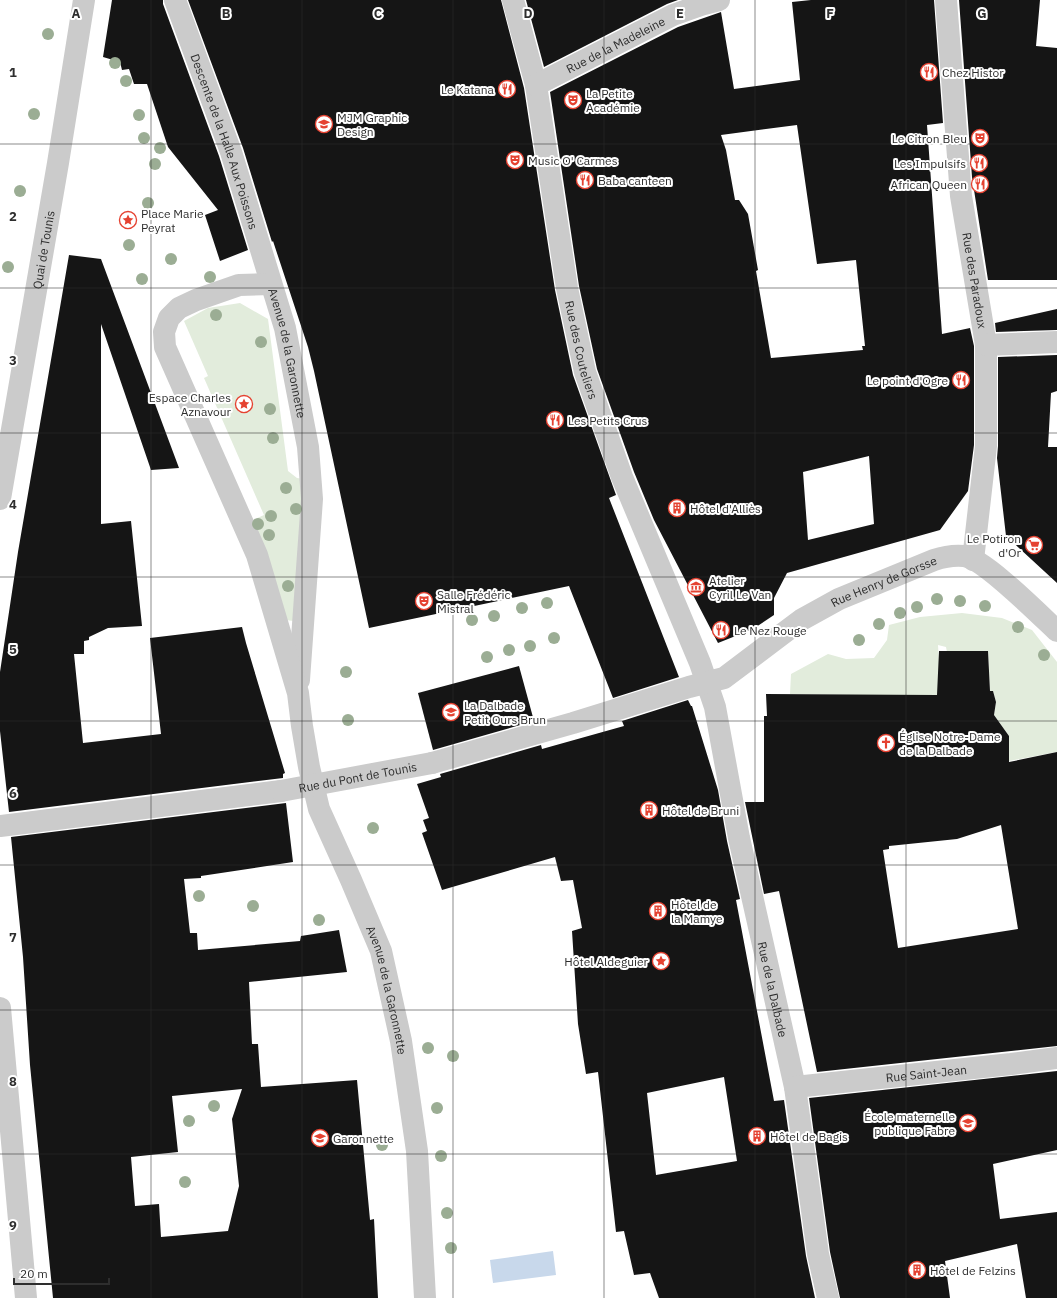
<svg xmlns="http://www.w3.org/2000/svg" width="1057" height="1298" viewBox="0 0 1057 1298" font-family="'IBM Plex Sans',sans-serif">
<rect width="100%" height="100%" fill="#fff"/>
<g fill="#e2ecdc">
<path d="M 240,303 L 268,319 L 288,471 L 297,478 L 304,479 L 294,621 L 285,620 L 251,521 L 264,515 L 204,378 L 208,376 L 184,321 L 208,308 Z"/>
<path d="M 962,613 L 1002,618 L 1032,630 L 1057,662 L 1057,752 L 1009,761 L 1009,736 L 994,715 L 996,702 L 993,691 L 990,691 L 988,651 L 947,652 L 946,647 L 938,645 L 940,679 L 938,695 L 914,695 L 914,696 L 790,694 L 791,674 L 828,654 L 846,659 L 874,658 L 887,640 L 889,625 L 920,617 Z"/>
</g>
<path fill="#c8d8eb" d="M 553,1251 L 556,1275 L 493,1283 L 490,1260 Z"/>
<g fill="#151515" fill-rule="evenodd">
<path d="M 112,0 L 163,0 L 163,4 L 219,156 L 248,250 L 220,261 L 205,215 L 218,210 L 168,147 L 147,84 L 134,84 L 129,69 L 122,70 L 120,62 L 103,57 Z"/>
<path d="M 188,0 L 501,0 L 524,88 L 555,290 L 573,375 L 616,495 L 609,498 L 679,677 L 613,698 L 569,586 L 369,628 L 314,371 L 308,347 L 273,241 L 272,242 L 243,148 Z"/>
<path d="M 526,0 L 678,0 L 667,4 L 544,67 Z"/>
<path d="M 811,0 L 934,0 L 943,123 L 927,125 L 942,334 L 970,328 L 974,346 L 974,445 L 968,491 L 940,530 L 787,573 L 774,598 L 774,615 L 753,629 L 718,643 L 654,520 L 634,472 L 597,369 L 579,286 L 550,92 L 678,27 L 721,12 L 734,89 L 800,80 L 792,2 ZM 797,125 L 817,264 L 856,260 L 865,346 L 862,346 L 863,350 L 771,358 L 756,271 L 758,270 L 748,214 L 739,200 L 735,200 L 726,150 L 721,135 ZM 869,456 L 874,524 L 808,540 L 803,472 Z"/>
<path d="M 959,0 L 1040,0 L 1036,46 L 1057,48 L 1057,280 L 988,280 L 972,177 Z"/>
<path d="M 69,255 L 101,259 L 179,468 L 151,470 L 101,324 L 101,524 L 131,521 L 142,626 L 108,628 L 89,637 L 89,640 L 84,641 L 84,654 L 74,654 L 83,743 L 161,734 L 150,638 L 242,627 L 246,643 L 285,773 L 283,774 L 283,778 L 9,812 L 0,731 L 0,672 L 18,552 Z"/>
<path d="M 1057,309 L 1057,330 L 996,332 L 995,323 Z"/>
<path d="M 1057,355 L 1057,391 L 1051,393 L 1048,447 L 1057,447 L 1057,583 L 1006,536 L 997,458 L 998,446 L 998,357 Z"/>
<path d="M 939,651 L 988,651 L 990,691 L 993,691 L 996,702 L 994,715 L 1009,736 L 1009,762 L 1057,752 L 1057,1046 L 817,1072 L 779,891 L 764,894 L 745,802 L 764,802 L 764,716 L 767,716 L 766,694 L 937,695 ZM 1001,825 L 1018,929 L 898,948 L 883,850 L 889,849 L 889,846 L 957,839 Z"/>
<path d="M 519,666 L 534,721 L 433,750 L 418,693 Z"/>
<path d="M 688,700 L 691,706 L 692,706 L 718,790 L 727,841 L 740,899 L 736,900 L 774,1101 L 784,1100 L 806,1256 L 815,1298 L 659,1298 L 650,1273 L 634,1275 L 624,1231 L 616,1232 L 598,1072 L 586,1074 L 578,1024 L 572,931 L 582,928 L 573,880 L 561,881 L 555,857 L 442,890 L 422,833 L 427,831 L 423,820 L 429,818 L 417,784 L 441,777 L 440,774 L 541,745 L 542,749 L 624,726 L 622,721 ZM 724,1077 L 737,1161 L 656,1175 L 647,1093 Z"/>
<path d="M 286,803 L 293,862 L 201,876 L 201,878 L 184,879 L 190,933 L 197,933 L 198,950 L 300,941 L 301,936 L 339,930 L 347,972 L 249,982 L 252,1044 L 258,1044 L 261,1087 L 248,1088 L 357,1080 L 370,1220 L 374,1219 L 378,1298 L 53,1298 L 30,1065 L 23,957 L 11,837 ZM 242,1089 L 232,1119 L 239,1186 L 228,1231 L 161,1237 L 159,1204 L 135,1206 L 131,1157 L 178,1152 L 172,1096 Z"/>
<path d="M 1057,1071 L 1057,1150 L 993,1164 L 1000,1219 L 1057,1212 L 1057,1298 L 1026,1298 L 1017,1244 L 945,1261 L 950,1298 L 840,1298 L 830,1252 L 809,1098 Z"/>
</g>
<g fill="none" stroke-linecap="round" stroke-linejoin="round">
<g stroke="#cbcbcb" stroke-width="22">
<path id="s1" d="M 175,0 L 231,152 L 285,328 L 308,447 L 312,499 L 299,680"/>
<path id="s2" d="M 513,0 L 536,85 L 567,288 L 585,372 L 622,477 L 700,663 L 715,707 L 739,838 L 795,1087 L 818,1254 L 828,1298"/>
<path id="s3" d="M 946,0 L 961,196 L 986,345 L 986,446 L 973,560"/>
<path id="s4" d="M 536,85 L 673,15 L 704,4 L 719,0"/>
<path id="s5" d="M 271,284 L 239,285 L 196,300 L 179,308 L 169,318 L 164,332 L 165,347 L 257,555 L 298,693 L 302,726 L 309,767 L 319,809 L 351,880 L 381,951 L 401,1041 L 417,1151 L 425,1298"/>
<path d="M 986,345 L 1057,342"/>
<path id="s6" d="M 0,499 L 58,163 L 84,0"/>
<path id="s7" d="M 432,763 L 573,723 L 689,687 L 724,678 L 801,620 L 839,599 L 934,560 C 943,557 954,555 964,556 C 983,558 1040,615 1057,631"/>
<path d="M 0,826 L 281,791"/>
<path d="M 0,1008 L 26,1298"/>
<path id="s8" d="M 795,1087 L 1011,1064 L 1057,1058"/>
</g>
<path stroke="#cbcbcb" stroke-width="22" id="s9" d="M 281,791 L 432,763"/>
</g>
<g fill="#9bad94">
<circle cx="48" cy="34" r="6"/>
<circle cx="115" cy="63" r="6"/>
<circle cx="126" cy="81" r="6"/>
<circle cx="34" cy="114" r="6"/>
<circle cx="139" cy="115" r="6"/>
<circle cx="144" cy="138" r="6"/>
<circle cx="160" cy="148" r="6"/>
<circle cx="155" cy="164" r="6"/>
<circle cx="20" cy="191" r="6"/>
<circle cx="148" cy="203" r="6"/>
<circle cx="129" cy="245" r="6"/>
<circle cx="171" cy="259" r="6"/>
<circle cx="8" cy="267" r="6"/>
<circle cx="210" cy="277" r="6"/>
<circle cx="142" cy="279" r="6"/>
<circle cx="216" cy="315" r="6"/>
<circle cx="261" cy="342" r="6"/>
<circle cx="270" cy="409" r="6"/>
<circle cx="273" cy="438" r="6"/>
<circle cx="286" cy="488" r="6"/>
<circle cx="296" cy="509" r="6"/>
<circle cx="271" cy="516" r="6"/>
<circle cx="258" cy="524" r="6"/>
<circle cx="269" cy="535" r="6"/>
<circle cx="288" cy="586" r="6"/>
<circle cx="937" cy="599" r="6"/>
<circle cx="960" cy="601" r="6"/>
<circle cx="547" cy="603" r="6"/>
<circle cx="985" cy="606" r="6"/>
<circle cx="917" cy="607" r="6"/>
<circle cx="522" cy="608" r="6"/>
<circle cx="900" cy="613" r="6"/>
<circle cx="494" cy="616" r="6"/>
<circle cx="472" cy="620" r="6"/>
<circle cx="879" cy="624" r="6"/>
<circle cx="1018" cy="627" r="6"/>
<circle cx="554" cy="638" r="6"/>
<circle cx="859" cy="640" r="6"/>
<circle cx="530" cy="646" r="6"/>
<circle cx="509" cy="650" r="6"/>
<circle cx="1044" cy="655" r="6"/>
<circle cx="487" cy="657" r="6"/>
<circle cx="346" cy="672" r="6"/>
<circle cx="348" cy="720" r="6"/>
<circle cx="373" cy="828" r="6"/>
<circle cx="199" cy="896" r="6"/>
<circle cx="253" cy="906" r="6"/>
<circle cx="319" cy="920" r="6"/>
<circle cx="428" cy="1048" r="6"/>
<circle cx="453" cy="1056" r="6"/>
<circle cx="214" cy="1106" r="6"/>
<circle cx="437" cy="1108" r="6"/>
<circle cx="189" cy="1121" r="6"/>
<circle cx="382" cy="1145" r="6"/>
<circle cx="441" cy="1156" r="6"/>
<circle cx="185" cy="1182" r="6"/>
<circle cx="447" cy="1213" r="6"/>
<circle cx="451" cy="1248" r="6"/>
</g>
<path fill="none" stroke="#2e2e2e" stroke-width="1" stroke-opacity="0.55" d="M 151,0 L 151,1298M 302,0 L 302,1298M 453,0 L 453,1298M 604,0 L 604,1298M 755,0 L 755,1298M 906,0 L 906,1298M 0,144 L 1057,144M 0,288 L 1057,288M 0,433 L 1057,433M 0,577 L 1057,577M 0,721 L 1057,721M 0,865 L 1057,865M 0,1010 L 1057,1010M 0,1154 L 1057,1154"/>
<defs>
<g id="restaurant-ring" transform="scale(0.9)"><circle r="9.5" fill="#fff" stroke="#e54231" stroke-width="1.5"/><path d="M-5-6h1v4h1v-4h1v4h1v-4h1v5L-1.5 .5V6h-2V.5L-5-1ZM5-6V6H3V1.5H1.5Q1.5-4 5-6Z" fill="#e54231"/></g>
<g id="theatre-ring" transform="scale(0.9)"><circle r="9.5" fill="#fff" stroke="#e54231" stroke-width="1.5"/><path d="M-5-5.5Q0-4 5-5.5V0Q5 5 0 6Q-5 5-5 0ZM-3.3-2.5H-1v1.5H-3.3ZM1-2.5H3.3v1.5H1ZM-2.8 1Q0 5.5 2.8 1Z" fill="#e54231"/></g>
<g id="university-ring" transform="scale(0.9)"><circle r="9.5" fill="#fff" stroke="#e54231" stroke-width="1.5"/><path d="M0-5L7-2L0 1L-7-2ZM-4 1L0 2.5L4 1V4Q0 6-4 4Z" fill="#e54231"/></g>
<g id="sight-ring" transform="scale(0.9)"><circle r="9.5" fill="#fff" stroke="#e54231" stroke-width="1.5"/><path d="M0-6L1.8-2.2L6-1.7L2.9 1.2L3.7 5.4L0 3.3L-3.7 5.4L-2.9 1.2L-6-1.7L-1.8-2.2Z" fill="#e54231"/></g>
<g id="building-ring" transform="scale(0.9)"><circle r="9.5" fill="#fff" stroke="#e54231" stroke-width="1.5"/><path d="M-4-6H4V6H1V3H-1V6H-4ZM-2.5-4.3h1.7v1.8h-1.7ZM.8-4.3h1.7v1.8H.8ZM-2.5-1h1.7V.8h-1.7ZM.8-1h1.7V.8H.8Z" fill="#e54231"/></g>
<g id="supermarket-ring" transform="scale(0.9)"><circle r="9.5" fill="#fff" stroke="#e54231" stroke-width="1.5"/><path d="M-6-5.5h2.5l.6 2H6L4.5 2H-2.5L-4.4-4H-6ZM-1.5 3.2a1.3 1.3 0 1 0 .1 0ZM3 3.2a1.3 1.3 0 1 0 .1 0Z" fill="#e54231"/></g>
<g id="museum-ring" transform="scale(0.9)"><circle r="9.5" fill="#fff" stroke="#e54231" stroke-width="1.5"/><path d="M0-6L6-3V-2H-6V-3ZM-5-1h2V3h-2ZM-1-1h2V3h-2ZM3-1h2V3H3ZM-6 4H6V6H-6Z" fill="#e54231"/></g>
<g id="school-ring" transform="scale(0.9)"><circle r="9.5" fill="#fff" stroke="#e54231" stroke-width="1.5"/><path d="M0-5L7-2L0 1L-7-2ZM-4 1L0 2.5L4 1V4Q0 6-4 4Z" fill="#e54231"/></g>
<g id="church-ring" transform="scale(0.9)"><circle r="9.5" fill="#fff" stroke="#e54231" stroke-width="1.5"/><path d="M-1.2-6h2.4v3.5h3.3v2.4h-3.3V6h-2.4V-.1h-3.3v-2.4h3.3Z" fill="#e54231"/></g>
</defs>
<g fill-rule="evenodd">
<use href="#restaurant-ring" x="929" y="72"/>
<use href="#restaurant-ring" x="507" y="89"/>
<use href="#theatre-ring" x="573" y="100"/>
<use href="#university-ring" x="324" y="124"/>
<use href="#theatre-ring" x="980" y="138"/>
<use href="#theatre-ring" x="515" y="160"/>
<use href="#restaurant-ring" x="979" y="163"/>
<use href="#restaurant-ring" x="585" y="180"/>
<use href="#restaurant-ring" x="980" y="184"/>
<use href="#sight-ring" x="128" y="220"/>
<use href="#restaurant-ring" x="961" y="380"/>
<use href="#sight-ring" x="244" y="404"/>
<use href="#restaurant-ring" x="555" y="420"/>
<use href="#building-ring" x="677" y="508"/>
<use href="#supermarket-ring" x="1034" y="545"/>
<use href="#museum-ring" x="696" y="587"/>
<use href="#theatre-ring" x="424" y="601"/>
<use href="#restaurant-ring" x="721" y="630"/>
<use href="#school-ring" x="451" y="712"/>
<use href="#church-ring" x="886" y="743"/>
<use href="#building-ring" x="649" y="810"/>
<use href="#building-ring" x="658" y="911"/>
<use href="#sight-ring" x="661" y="961"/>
<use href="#school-ring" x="968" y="1123"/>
<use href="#building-ring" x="757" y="1136"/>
<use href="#school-ring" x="320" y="1138"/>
<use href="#building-ring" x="917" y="1270"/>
</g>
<g text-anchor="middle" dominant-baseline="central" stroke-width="4" stroke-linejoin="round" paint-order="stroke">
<g font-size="12" fill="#2e2e2e" stroke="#fff">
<text stroke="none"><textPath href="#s4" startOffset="89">Rue de la Madeleine</textPath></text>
<text stroke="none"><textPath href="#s1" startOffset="150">Descente de la Halle Aux Poissons</textPath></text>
<text stroke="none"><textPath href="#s6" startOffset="253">Quai de Tounis</textPath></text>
<text stroke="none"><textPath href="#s3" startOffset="282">Rue des Paradoux</textPath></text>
<text stroke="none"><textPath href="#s2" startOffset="357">Rue des Couteliers</textPath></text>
<text stroke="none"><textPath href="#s1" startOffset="371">Avenue de la Garonnette</textPath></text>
<text stroke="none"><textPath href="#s7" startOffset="492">Rue Henry de Gorsse</textPath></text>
<text stroke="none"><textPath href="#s9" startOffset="78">Rue du Pont de Tounis</textPath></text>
<text stroke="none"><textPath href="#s2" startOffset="1027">Rue de la Dalbade</textPath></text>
<text stroke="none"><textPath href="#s5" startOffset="824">Avenue de la Garonnette</textPath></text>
<text stroke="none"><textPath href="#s8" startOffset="132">Rue Saint-Jean</textPath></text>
</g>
<g font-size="12" fill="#2e2e2e" stroke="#fff" text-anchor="start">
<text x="942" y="72">Chez Histor</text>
<text x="494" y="89" text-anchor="end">Le Katana</text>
<text x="586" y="93">La Petite<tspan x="586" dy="14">Académie</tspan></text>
<text x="337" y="117">MJM Graphic<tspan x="337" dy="14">Design</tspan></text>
<text x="967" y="138" text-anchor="end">Le Citron Bleu</text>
<text x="528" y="160">Music O' Carmes</text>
<text x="966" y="163" text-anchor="end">Les Impulsifs</text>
<text x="598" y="180">Baba canteen</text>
<text x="967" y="184" text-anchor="end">African Queen</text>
<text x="141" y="213">Place Marie<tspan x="141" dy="14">Peyrat</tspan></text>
<text x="948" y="380" text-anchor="end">Le point d'Ogre</text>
<text x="231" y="397" text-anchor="end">Espace Charles<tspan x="231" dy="14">Aznavour</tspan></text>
<text x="568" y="420">Les Petits Crus</text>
<text x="690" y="508">Hôtel d'Alliès</text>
<text x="1021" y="538" text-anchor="end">Le Potiron<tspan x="1021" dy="14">d'Or</tspan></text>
<text x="709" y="580">Atelier<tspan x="709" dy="14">Cyril Le Van</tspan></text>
<text x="437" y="594">Salle Frédéric<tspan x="437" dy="14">Mistral</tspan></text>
<text x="734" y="630">Le Nez Rouge</text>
<text x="464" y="705">La Dalbade<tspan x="464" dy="14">Petit Ours Brun</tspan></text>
<text x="899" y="736">Église Notre-Dame<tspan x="899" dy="14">de la Dalbade</tspan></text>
<text x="662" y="810">Hôtel de Bruni</text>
<text x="671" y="904">Hôtel de<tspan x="671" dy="14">la Mamye</tspan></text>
<text x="648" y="961" text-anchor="end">Hôtel Aldeguier</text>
<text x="955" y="1116" text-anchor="end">École maternelle<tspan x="955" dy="14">publique Fabre</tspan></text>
<text x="770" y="1136">Hôtel de Bagis</text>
<text x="333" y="1138">Garonnette</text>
<text x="930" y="1270">Hôtel de Felzins</text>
</g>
</g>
<g font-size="13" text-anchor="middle" font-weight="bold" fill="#2e2e2e" stroke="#fff" stroke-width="4" stroke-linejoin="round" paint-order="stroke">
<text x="76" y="18">A</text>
<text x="226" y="18">B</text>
<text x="378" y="18">C</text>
<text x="528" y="18">D</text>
<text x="680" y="18">E</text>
<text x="830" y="18">F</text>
<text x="982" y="18">G</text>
<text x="13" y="77">1</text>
<text x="13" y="221">2</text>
<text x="13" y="365">3</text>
<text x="13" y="509">4</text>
<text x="13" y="654">5</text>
<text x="13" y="798">6</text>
<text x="13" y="942">7</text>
<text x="13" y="1086">8</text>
<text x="13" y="1230">9</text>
</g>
<path d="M14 1278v6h95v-6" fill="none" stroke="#2e2e2e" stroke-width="2"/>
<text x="20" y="1278" font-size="12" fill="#2e2e2e" stroke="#ffffff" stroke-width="3" paint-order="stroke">20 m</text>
</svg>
